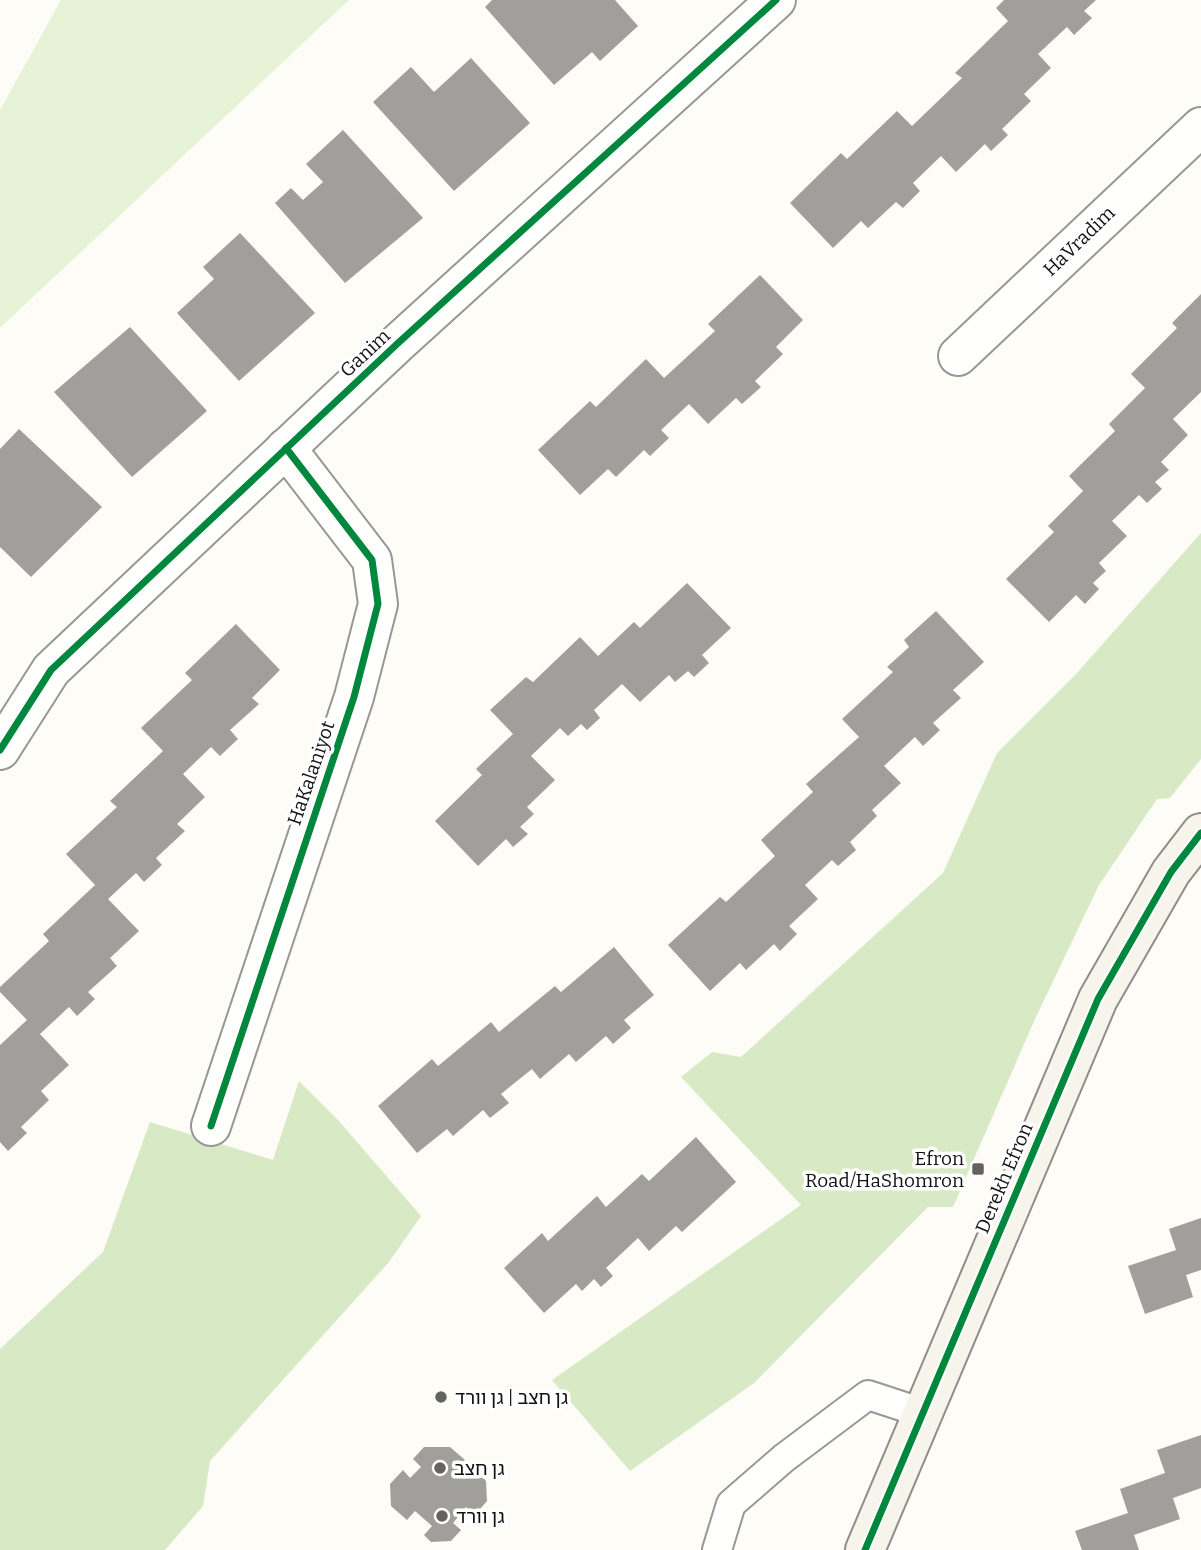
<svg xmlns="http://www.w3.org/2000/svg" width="1201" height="1550" viewBox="0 0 1201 1550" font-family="Bitter,'Noto Sans Hebrew',serif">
<rect width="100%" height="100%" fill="#fdfcf7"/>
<path fill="#e7f3d7" d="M 61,0 L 349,0 L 0,328 L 0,110 Z"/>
<g fill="#d8eac5">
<path d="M 1201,533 L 1201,759 L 1170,798 L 1157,799 L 1099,885 L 1035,1019 L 953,1207 L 928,1207 L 754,1383 L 630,1471 L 552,1380 L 801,1205 L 681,1077 L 712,1052 L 741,1057 L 943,873 L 997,753 L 1076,674 Z"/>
<path d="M 299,1081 L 338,1120 L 421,1216 L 389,1262 L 210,1461 L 203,1506 L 165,1550 L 0,1550 L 0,1349 L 103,1252 L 150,1122 L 273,1160 Z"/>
</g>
<g fill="#a19f9c">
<path d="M 492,0 L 615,0 L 638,26 L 600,61 L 592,52 L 554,85 L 485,7 Z"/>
<path d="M 1004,0 L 1096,0 L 1084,11 L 1092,18 L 1074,35 L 1067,27 L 1038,54 L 1051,68 L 1024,94 L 1031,101 L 1002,129 L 1008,135 L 991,151 L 985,144 L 956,172 L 941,156 L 913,183 L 920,191 L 903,208 L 896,202 L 868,228 L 861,221 L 833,248 L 790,203 L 841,153 L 847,159 L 897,111 L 912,126 L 962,78 L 955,73 L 1008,21 L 996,8 Z"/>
<path d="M 471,58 L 530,123 L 454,191 L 373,102 L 411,67 L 434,92 Z"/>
<path d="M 343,130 L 423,218 L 345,283 L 275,203 L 291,188 L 303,200 L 323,182 L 306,164 Z"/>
<path d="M 240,233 L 315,313 L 239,381 L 177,313 L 214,279 L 203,267 Z"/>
<path d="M 760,275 L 803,320 L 776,347 L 783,354 L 755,381 L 761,387 L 742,404 L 736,398 L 708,424 L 689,404 L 661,430 L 669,438 L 650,456 L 644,450 L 616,477 L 608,469 L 580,495 L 538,450 L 590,401 L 596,407 L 646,359 L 664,378 L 715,331 L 708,324 Z"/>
<path d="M 1201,294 L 1201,392 L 1173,419 L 1188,435 L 1161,462 L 1169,470 L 1155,482 L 1162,489 L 1147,503 L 1139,495 L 1112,521 L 1127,536 L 1099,563 L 1106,571 L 1093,583 L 1099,589 L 1085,604 L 1076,595 L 1049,622 L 1006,579 L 1054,532 L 1048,526 L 1083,491 L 1069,476 L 1115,431 L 1109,424 L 1145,388 L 1131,374 L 1177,328 L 1172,323 Z"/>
<path d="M 130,327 L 207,411 L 132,477 L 54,392 Z"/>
<path d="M 19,429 L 102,507 L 31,577 L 0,547 L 0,449 Z"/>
<path d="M 687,583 L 731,628 L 702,655 L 709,663 L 694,677 L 688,671 L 675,682 L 669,675 L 640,702 L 622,684 L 594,710 L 600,718 L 587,730 L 581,724 L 568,736 L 560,728 L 531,756 L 555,780 L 527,807 L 534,814 L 520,827 L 528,834 L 513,847 L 506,839 L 478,866 L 435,821 L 482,775 L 476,769 L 513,734 L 490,710 L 526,677 L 533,682 L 580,637 L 598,656 L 634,622 L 640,628 Z"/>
<path d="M 936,611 L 984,662 L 953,690 L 961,698 L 933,723 L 940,730 L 923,746 L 915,737 L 884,766 L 901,783 L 872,810 L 877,816 L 850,842 L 856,850 L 838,866 L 832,860 L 805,885 L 818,899 L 789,926 L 797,934 L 780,951 L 774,944 L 746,970 L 740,963 L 710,991 L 668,945 L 720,897 L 726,902 L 775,856 L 761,840 L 813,792 L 806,784 L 859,737 L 842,719 L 893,672 L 887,667 L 909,647 L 904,640 Z"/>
<path d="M 236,624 L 280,670 L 252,698 L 259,704 L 230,730 L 238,739 L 220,756 L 211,747 L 183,774 L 205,797 L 177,824 L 185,831 L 156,858 L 162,865 L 144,882 L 136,873 L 108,899 L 139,931 L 110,958 L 117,966 L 88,992 L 95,999 L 77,1016 L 69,1007 L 40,1034 L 69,1065 L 41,1091 L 49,1100 L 21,1127 L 27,1133 L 8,1151 L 0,1142 L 0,1045 L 27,1020 L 0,992 L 0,987 L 49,941 L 43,934 L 95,885 L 66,854 L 117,807 L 110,801 L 163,751 L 141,728 L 192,680 L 185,673 Z"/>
<path d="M 614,947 L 654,995 L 624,1020 L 631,1028 L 613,1044 L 606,1036 L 576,1062 L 569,1054 L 540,1079 L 532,1069 L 501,1094 L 509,1103 L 490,1118 L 483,1110 L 453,1136 L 447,1129 L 417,1153 L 378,1106 L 432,1059 L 438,1066 L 491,1022 L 499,1032 L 555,986 L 561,992 Z"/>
<path d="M 696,1137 L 736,1182 L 682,1232 L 676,1226 L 649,1251 L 638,1238 L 606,1268 L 613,1276 L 601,1287 L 594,1279 L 582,1291 L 576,1284 L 544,1313 L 504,1268 L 542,1233 L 548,1241 L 597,1196 L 606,1207 L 642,1174 L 649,1181 Z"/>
<path d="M 1201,1218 L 1201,1270 L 1186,1275 L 1193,1297 L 1145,1314 L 1128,1266 L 1176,1250 L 1169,1229 Z"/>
<path d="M 1201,1435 L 1201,1488 L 1173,1498 L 1180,1519 L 1134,1535 L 1139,1550 L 1082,1550 L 1075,1531 L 1128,1513 L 1120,1489 L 1165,1473 L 1157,1450 Z"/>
<path d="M 424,1447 L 450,1447 L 465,1460 L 458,1467 L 468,1477 L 475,1470 L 486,1481 L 487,1501 L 475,1515 L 466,1507 L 453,1523 L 461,1530 L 451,1541 L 431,1542 L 424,1535 L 432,1526 L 415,1511 L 407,1520 L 391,1506 L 390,1484 L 403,1470 L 410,1478 L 421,1467 L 413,1459 Z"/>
</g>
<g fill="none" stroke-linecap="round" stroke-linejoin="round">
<g stroke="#979795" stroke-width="32">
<path id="lane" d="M 717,1550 L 731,1504 L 784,1458 L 868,1395 L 923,1413"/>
</g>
<g stroke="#979795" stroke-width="42">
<g id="street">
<path d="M 958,356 L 1201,127"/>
<path d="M 0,750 L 51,670 L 397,344 L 776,0"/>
<path d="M 211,1126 L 354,697 L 378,604 L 372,560 L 286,448"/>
</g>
</g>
<g stroke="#8e8d8b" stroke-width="42">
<path id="secondary" d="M 865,1550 L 1098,999 L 1171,872 L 1201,833"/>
</g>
<use href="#lane" stroke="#fffffe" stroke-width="28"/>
<use href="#street" stroke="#fffffe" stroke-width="38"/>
<use href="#secondary" stroke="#f6f4eb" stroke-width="38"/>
<g stroke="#fff" stroke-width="11">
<g id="cycleway">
<path d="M 0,750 L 51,670 L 397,344 L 776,0"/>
<path d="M 211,1126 L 354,697 L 378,604 L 372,560 L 286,448"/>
<path d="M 865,1550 L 1098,999 L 1171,872 L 1201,833"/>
</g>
</g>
<use href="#cycleway" stroke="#00873e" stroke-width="7"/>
</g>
<g fill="#646362" stroke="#fff" stroke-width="2.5">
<rect x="971" y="1162" width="14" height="14" rx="3.5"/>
<circle cx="441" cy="1397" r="7"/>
<circle cx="440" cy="1468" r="7"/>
<circle cx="442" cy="1516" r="7"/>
</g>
<g text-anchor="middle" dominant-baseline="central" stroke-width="7" stroke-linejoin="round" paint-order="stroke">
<g font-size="19" fill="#111" stroke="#fff">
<text transform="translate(1079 241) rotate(-44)">HaVradim</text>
<text transform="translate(365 353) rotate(-43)">Ganim</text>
<text transform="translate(311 773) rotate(-71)">HaKalaniyot</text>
<text transform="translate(1004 1178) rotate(-67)">Derekh Efron</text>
</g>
<g font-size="19" fill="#111" stroke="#fff" text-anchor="start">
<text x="964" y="1158" text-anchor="end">Efron<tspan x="964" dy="22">Road/HaShomron</tspan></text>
<text x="455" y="1397">גן חצב | גן וורד</text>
<text x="454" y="1468">גן חצב</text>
<text x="456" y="1516">גן וורד</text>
</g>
</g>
</svg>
